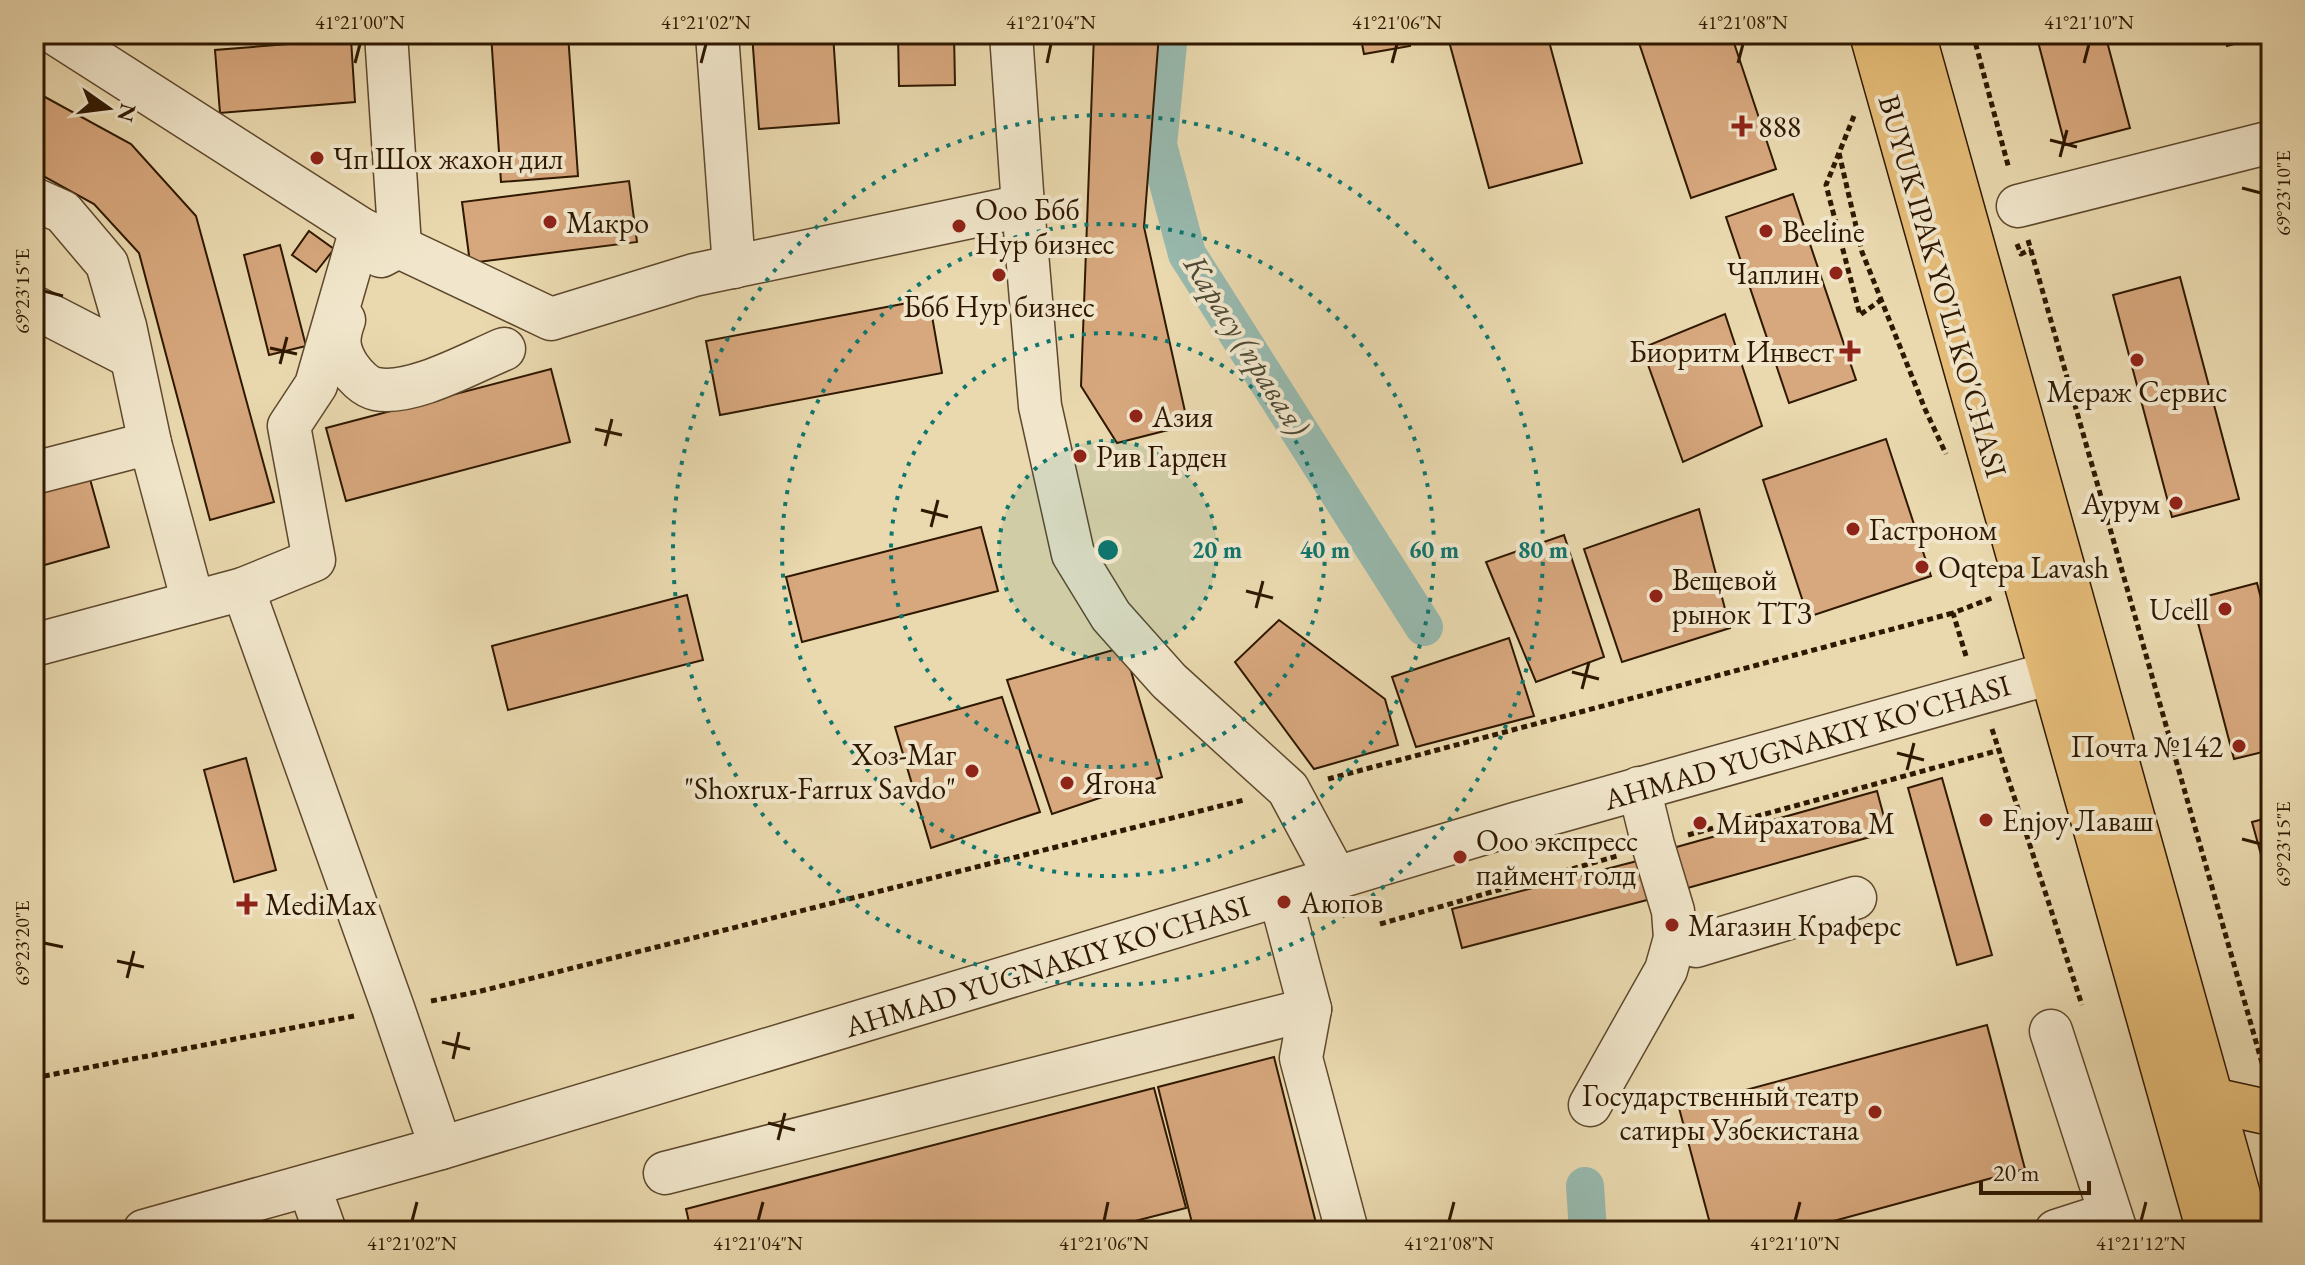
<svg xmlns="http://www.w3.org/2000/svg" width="2305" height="1265" viewBox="0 0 2305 1265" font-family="'EB Garamond',serif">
<rect width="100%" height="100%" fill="#ead9af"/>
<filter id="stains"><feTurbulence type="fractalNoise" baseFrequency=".0025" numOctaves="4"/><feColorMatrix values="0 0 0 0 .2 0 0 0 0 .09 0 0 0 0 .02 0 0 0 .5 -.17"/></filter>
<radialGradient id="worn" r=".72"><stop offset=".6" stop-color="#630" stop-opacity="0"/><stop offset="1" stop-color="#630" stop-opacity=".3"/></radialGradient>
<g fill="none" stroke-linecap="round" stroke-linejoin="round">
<g stroke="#98baaf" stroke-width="38">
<path d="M 1169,34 L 1158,145 L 1187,254 L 1424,627"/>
<path d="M 1585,1186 L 1588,1231"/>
</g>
</g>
<g fill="#d7a77d" stroke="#2f1800" stroke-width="2">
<path d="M 491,34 L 568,34 L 578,176 L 501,182 Z"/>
<path d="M 752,34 L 833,34 L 839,123 L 759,129 Z"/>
<path d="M 898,34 L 954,34 L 955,85 L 899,86 Z"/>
<path d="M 1094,34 L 1159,34 L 1144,227 L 1188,425 L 1117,443 L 1081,386 Z"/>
<path d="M 1360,34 L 1408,34 L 1410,46 L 1364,54 Z"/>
<path d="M 1447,34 L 1547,34 L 1582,163 L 1489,188 Z"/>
<path d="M 1636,34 L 1731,34 L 1776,169 L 1691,198 Z"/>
<path d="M 2036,34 L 2105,34 L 2130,128 L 2065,145 Z"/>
<path d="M 2223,34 L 2269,34 L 2227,46 Z"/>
<path d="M 351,39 L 355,102 L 220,113 L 215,50 Z"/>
<path d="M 34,91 L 131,144 L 196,216 L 274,502 L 210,520 L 139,253 L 94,204 L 34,171 Z"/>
<path d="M 629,181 L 637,242 L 470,263 L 462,202 Z"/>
<path d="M 1793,194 L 1856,380 L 1789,403 L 1726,217 Z"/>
<path d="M 309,231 L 334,249 L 316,272 L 292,255 Z"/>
<path d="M 280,245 L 306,346 L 269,355 L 244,255 Z"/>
<path d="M 2180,277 L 2239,499 L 2172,517 L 2113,295 Z"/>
<path d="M 929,299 L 942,373 L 720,415 L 706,341 Z"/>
<path d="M 1725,314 L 1762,426 L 1683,462 L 1642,348 Z"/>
<path d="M 551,369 L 570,442 L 346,501 L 326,428 Z"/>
<path d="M 1886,439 L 1931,576 L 1808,617 L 1763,480 Z"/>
<path d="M 88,472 L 109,547 L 34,568 L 34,487 Z"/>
<path d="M 1699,509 L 1730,628 L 1622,662 L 1584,549 Z"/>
<path d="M 981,527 L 998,591 L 802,642 L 786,577 Z"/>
<path d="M 1564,535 L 1604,657 L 1536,682 L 1486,562 Z"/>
<path d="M 2257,583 L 2271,637 L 2271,750 L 2234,759 L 2192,600 Z"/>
<path d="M 687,595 L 703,660 L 508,710 L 492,646 Z"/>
<path d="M 1279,620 L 1385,699 L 1398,745 L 1314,769 L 1235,662 Z"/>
<path d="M 1509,638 L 1534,716 L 1416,747 L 1392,677 Z"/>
<path d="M 1124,647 L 1162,777 L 1052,814 L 1007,680 Z"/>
<path d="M 1002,697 L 1040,812 L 931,848 L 895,727 Z"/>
<path d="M 246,758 L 276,870 L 234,882 L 204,770 Z"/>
<path d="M 1942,778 L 1992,955 L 1957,965 L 1908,788 Z"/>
<path d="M 1877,791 L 1888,832 L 1684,889 L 1673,848 Z"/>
<path d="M 2271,817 L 2271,891 L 2252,822 Z"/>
<path d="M 1641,860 L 1651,899 L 1462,948 L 1452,909 Z"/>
<path d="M 1987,1025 L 2025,1169 L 1797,1231 L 1712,1231 L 1679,1108 Z"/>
<path d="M 1274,1057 L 1318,1231 L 1194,1231 L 1158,1087 Z"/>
<path d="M 1154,1088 L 1186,1208 L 1096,1231 L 691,1231 L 686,1209 Z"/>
</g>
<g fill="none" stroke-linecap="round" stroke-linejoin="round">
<g stroke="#5e482c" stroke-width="45">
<g id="minor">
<path d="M 56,34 L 361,229 L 551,319 L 694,275 L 1023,206"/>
<path d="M 717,34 L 734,267"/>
<path d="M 1011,34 L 1023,206 L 1040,406 L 1073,554 L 1111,616 L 1169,681 L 1288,789 L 1336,878"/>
<path d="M 34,199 L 63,212 L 107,264 L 125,326 L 150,443 L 193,602"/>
<path d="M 2018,206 L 2271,142"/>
<path d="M 381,256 L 400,246 L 386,34"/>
<path d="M 34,307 L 131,357"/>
<path d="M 344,320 C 337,339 338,349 348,366 C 354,375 365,387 376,389 C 412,396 470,363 504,349"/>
<path d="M 34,473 L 150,443"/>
<path d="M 243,589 L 393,1008 L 441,1148"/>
<path d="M 34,645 L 243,589 L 314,560 L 289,426 L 316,385 L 361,229"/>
<path d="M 1280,896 L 1310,1009 L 1301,1058 L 1347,1231"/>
<path d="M 1675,938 L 1696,946 L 1855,898"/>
<path d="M 2051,1031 L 2116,1231"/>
<path d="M 1590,1105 L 1666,970 L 1675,938 L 1673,911 L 1653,845 L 1639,788"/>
<path d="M 665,1173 L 1310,1009"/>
<path d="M 309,1186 L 325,1231"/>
<path d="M 144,1231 L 441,1148 L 1518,823 L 2051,673"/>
<path d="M 2056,1231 L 2109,1214"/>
</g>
</g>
<g stroke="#2f1800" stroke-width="47">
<g id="major">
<path d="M 1872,34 L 2209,1231"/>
<path d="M 1913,34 L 2248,1231"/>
<path d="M 2187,1106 L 2212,1100 L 2271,1113"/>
</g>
</g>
<g stroke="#2f1800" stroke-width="5" stroke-dasharray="6 4" stroke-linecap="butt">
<path d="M 1973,34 L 2009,169"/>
<path d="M 1854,116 L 1826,185 L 1860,315 L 1881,300"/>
<path d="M 1839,153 L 1862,252 L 1925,409 L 1946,454"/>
<path d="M 2028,240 L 2264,1070"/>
<path d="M 2017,244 L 2021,254 L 2031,249"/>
<path d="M 1966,656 L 1953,613 L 1992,598"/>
<path d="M 1992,729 L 2082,1005"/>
<path d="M 1328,779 L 1953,613"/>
<path d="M 1688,835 L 2000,750"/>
<path d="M 1380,924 L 1617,856"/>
<path d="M 431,1001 L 477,992 L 1244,800"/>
<path d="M 34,1078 L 354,1016"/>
</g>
<use href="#minor" stroke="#f1e6cb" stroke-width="42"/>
<use href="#major" stroke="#e5bc78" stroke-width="44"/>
</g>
<path fill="none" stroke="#2f1800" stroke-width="3" d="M 355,63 L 360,44M 701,63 L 706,44M 1047,63 L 1051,44M 1392,63 L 1397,44M 1738,63 L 1743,44M 2084,63 L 2089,44M 2050,140 L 2077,147M 2060,157 L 2067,130M 2242,188 L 2261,193M 44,291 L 63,296M 270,348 L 297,354M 280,364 L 287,337M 595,429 L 622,435M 605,446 L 612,419M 921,510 L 948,517M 931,527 L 938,500M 1246,591 L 1273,598M 1256,608 L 1263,581M 1572,672 L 1599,679M 1582,689 L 1589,662M 1897,753 L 1924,760M 1907,770 L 1914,743M 2242,839 L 2261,844M 44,943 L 63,947M 117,961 L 144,967M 127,978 L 134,951M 442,1042 L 470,1049M 453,1059 L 459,1032M 768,1123 L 795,1130M 778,1140 L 785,1113M 412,1221 L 417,1202M 758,1221 L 763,1202M 1104,1221 L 1108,1202M 1449,1221 L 1454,1202M 1795,1221 L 1800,1202M 2141,1221 L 2146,1202"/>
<circle cx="1108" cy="550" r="109" fill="#0f766e" fill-opacity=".12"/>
<g fill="none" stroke="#0f766e" stroke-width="4" stroke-dasharray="4 8">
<circle cx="1108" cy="550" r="109"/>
<circle cx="1108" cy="550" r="217"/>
<circle cx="1108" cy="550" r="326"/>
<circle cx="1108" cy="550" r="435"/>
</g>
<g fill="#8f2418" stroke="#f1e6cb" stroke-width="3">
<path d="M1738 114h8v8h8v8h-8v8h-8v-8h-8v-8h8z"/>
<circle cx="317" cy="158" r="8"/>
<circle cx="550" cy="222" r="8"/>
<circle cx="959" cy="226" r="8"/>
<circle cx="1766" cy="231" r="8"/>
<circle cx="1836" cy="273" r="8"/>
<circle cx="999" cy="275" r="8"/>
<path d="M1846 339h8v8h8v8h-8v8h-8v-8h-8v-8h8z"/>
<circle cx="2137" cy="360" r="8"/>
<circle cx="1136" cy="416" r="8"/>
<circle cx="1080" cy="456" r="8"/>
<circle cx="2176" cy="503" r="8"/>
<circle cx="1853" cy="529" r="8"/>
<circle cx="1922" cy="567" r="8"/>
<circle cx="1656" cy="596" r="8"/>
<circle cx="2225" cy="609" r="8"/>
<circle cx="2239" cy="746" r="8"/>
<circle cx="972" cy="771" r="8"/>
<circle cx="1067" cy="783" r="8"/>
<circle cx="1986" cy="820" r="8"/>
<circle cx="1700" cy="823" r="8"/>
<circle cx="1460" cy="857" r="8"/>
<circle cx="1284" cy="902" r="8"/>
<path d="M243 892h8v8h8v8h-8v8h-8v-8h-8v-8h8z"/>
<circle cx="1672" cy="925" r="8"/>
<circle cx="1875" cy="1112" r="8"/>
</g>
<g text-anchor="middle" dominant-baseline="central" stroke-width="8" stroke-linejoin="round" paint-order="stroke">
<g font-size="30" fill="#2f1800" stroke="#f1e6cb" text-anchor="start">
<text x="1758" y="126">888</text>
<text x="333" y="158">Чп Шох жахон дил</text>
<text x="975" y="209">Ооо Ббб<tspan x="975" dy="34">Нур бизнес</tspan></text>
<text x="566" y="222">Макро</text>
<text x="1782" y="231">Beeline</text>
<text x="1820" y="273" text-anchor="end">Чаплин</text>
<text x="999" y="306" text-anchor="middle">Ббб Нур бизнес</text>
<text x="1834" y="351" text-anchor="end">Биоритм Инвест</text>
<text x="2137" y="391" text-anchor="middle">Мераж Сервис</text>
<text x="1152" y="416">Азия</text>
<text x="1096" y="456">Рив Гарден</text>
<text x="2160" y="503" text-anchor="end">Аурум</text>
<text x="1869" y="529">Гастроном</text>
<text x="1938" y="567">Oqtepa Lavash</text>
<text x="1672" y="579">Вещевой<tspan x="1672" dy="34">рынок ТТЗ</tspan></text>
<text x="2209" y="609" text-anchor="end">Ucell</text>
<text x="2223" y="746" text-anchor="end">Почта №142</text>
<text x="956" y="754" text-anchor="end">Хоз-Маг<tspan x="956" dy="34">"Shoxrux-Farrux Savdo"</tspan></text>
<text x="1083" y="783">Ягона</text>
<text x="2002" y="820">Enjoy Лаваш</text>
<text x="1716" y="823">Мирахатова М</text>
<text x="1476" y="840">Ооо экспресс<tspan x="1476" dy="34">паймент голд</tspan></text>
<text x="1300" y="902">Аюпов</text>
<text x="265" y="904">MediMax</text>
<text x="1688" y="925">Магазин Краферс</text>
<text x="1859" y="1095" text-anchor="end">Государственный театр<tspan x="1859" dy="34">сатиры Узбекистана</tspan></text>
</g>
<g font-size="30" fill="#2f1800" stroke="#f1e6cb">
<text transform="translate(1943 286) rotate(74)">BUYUK IPAK YO'LI KO'CHASI</text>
<text transform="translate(1807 742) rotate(-16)">AHMAD YUGNAKIY KO'CHASI</text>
<text transform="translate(1047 966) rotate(-17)">AHMAD YUGNAKIY KO'CHASI</text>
</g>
<g font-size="32" font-style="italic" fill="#4e4935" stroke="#f1e6cb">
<text transform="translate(1247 345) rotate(58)">Карасу (правая)</text>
</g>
</g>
<circle cx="1108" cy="550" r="12" fill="#0f766e" stroke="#f1e6cb" stroke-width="4"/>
<g font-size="24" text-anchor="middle" font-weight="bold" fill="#0f766e" stroke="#f1e6cb" stroke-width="8" stroke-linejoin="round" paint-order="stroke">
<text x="1217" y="558">20 m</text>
<text x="1325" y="558">40 m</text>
<text x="1434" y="558">60 m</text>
<text x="1543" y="558">80 m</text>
</g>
<rect width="2305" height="1265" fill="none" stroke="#ead9af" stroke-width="88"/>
<g transform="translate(108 108) rotate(104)" stroke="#f1e6cb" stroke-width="6" paint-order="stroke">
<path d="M0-6L14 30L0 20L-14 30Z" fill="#2f1800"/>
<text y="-12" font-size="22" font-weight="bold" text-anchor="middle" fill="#2f1800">N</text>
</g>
<path d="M1981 1181v12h108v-12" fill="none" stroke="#2f1800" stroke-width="4"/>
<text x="1993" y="1181" font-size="24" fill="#2f1800" stroke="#f1e6cb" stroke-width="6" paint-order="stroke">20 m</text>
<rect x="44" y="44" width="2217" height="1177" fill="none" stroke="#2f1800" stroke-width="3"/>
<g font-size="20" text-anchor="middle" fill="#2f1800">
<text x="360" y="29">41°21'00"N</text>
<text x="706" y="29">41°21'02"N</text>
<text x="1051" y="29">41°21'04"N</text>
<text x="1397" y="29">41°21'06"N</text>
<text x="1743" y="29">41°21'08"N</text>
<text x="2089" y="29">41°21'10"N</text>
<text transform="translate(2283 193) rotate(-90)" y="7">69°23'10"E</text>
<text transform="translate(22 291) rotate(-90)" y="7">69°23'15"E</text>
<text transform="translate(2283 844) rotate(-90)" y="7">69°23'15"E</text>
<text transform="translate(22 943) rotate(-90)" y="7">69°23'20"E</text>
<text x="412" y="1250">41°21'02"N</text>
<text x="758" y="1250">41°21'04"N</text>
<text x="1104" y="1250">41°21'06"N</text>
<text x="1449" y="1250">41°21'08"N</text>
<text x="1795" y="1250">41°21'10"N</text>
<text x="2141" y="1250">41°21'12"N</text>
</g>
<rect width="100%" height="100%" filter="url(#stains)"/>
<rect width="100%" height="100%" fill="url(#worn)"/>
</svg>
